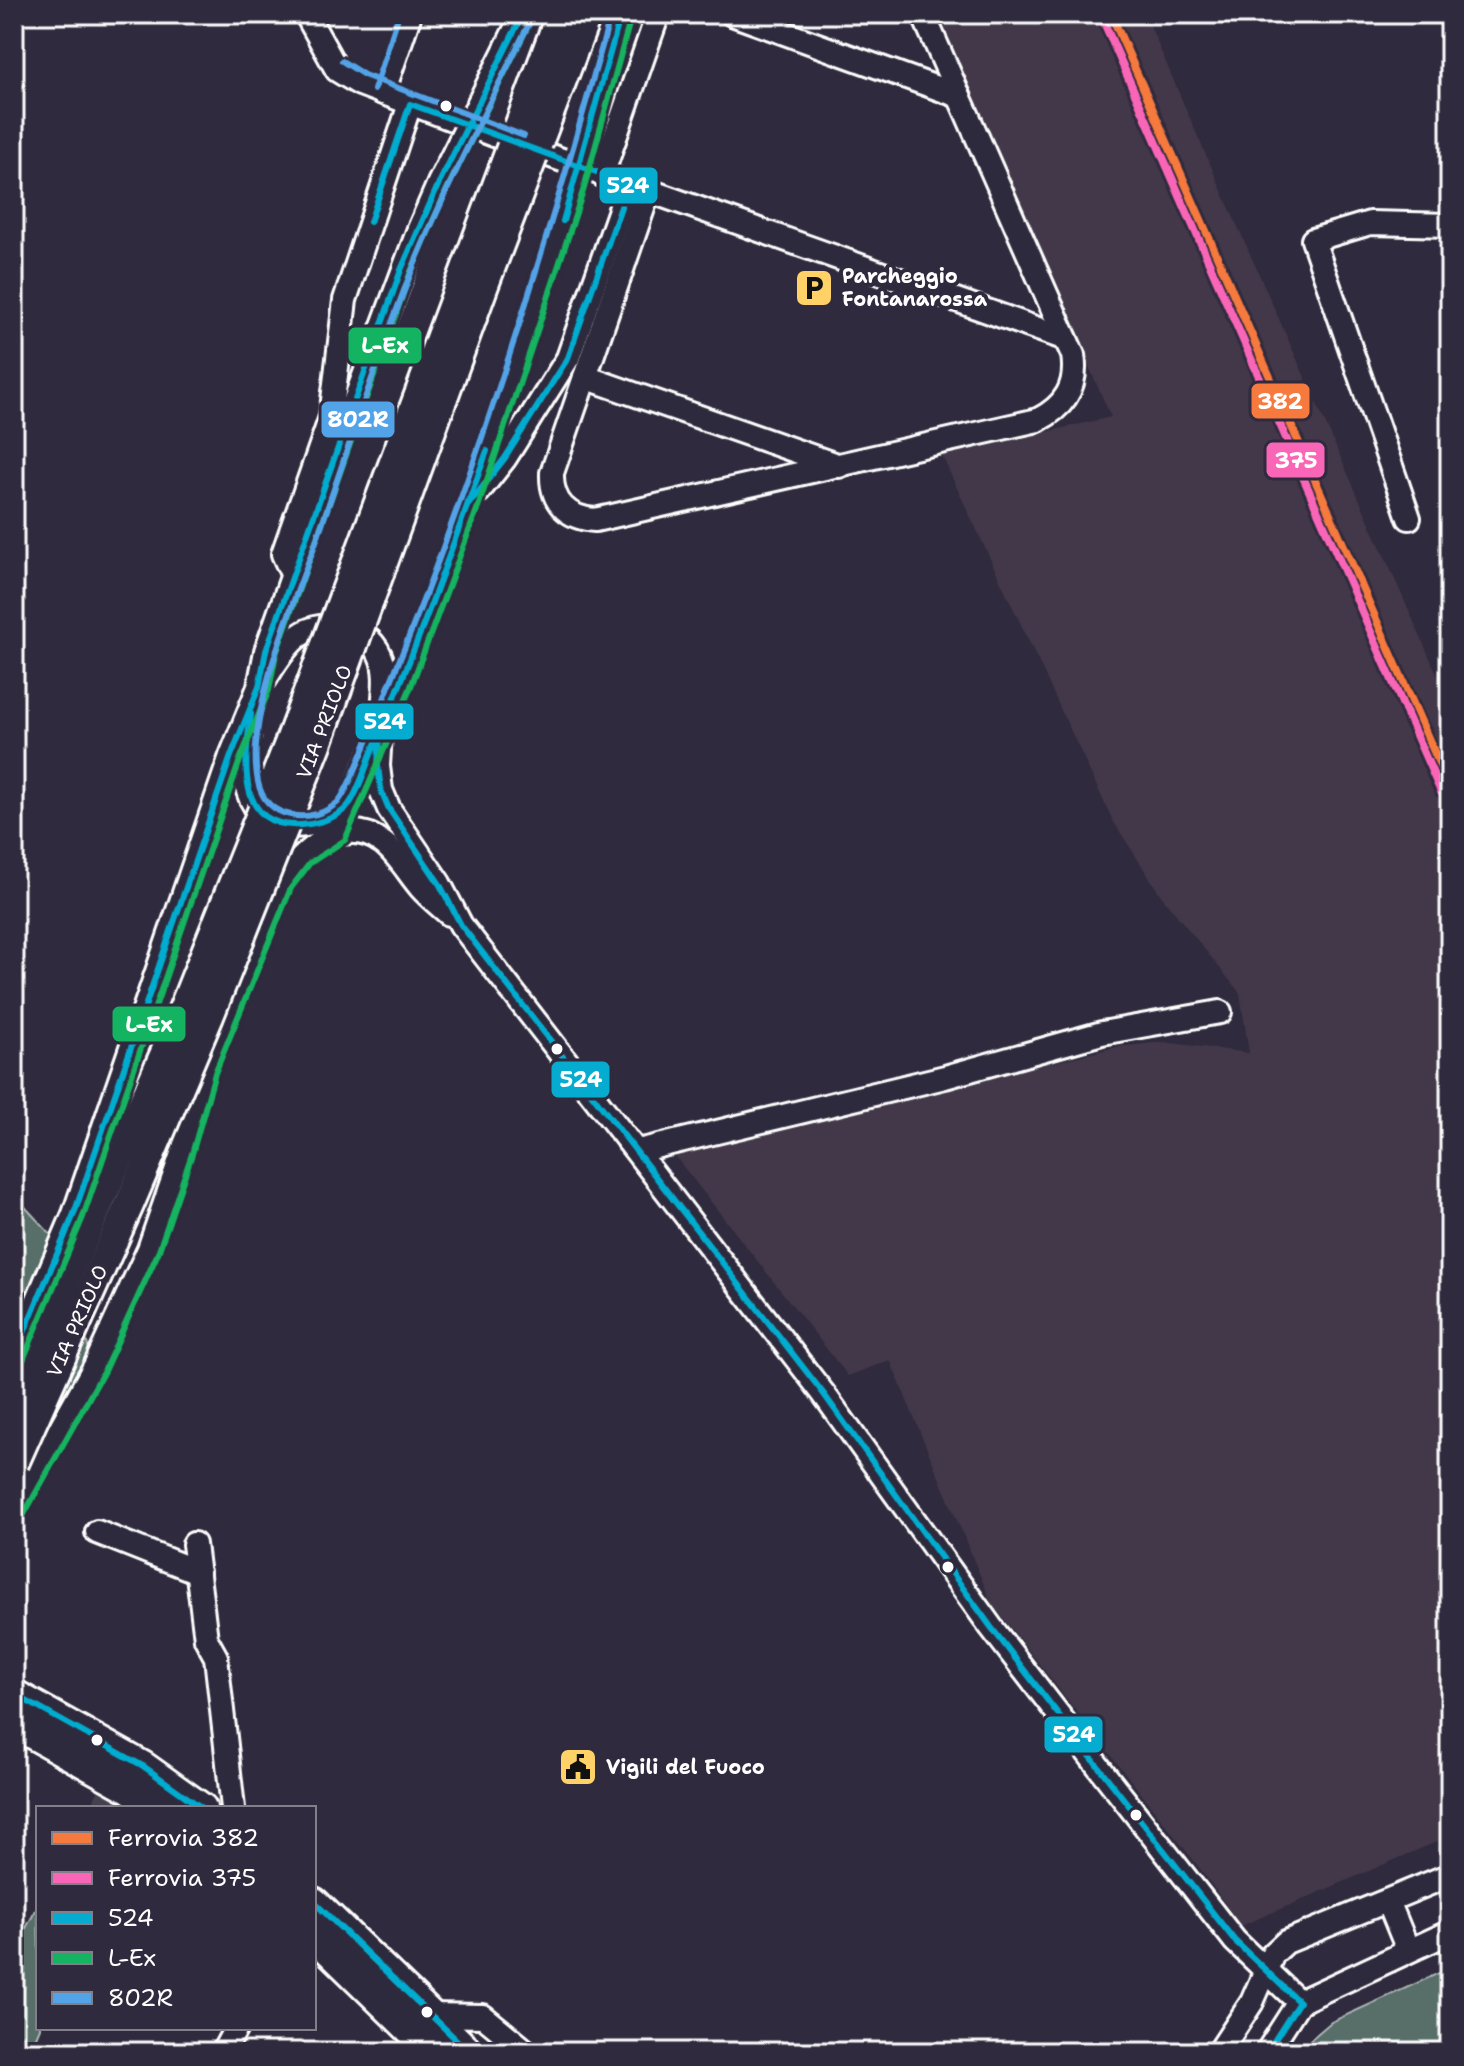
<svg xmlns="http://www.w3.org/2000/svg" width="1464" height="2066" viewBox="0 0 1464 2066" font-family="'Shantell Sans',sans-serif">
<rect width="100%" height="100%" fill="#2f2a3d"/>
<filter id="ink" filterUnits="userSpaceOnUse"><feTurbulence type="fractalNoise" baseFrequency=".0125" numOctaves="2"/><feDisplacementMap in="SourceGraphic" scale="16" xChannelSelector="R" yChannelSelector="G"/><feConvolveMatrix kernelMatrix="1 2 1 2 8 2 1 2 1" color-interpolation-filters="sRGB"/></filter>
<g filter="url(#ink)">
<path fill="#433848" d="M 935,14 L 1145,14 L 1198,137 L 1450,703 L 1450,1176 L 1444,1179 L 1450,1190 L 1450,1836 L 1241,1926 L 1198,1866 L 992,1604 L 890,1360 L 848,1376 L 674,1155 L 1116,1047 L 1164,1042 L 1249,1053 L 1240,993 L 1162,897 L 1113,821 L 942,456 L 1111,417 Z"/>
<g fill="#586e69" stroke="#acb6b4" stroke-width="2">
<path d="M 14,1195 L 66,1251 L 97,1386 L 14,1536 Z"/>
<path d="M 38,1906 L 40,2028 L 30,2052 L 14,2052 L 14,1950 Z"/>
<path d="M 1450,1968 L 1450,2052 L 1296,2052 L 1331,2022 Z"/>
</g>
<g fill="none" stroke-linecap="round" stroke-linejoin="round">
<path stroke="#443f50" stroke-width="22" stroke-dasharray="22 11" stroke-linecap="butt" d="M 102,1808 L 110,1792"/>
<g stroke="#fff" stroke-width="28">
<g id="minor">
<path d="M 306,14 L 337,70 L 360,84 L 520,145 L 1066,339"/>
<path d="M 732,14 L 959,96"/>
<path d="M 383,93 L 410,14"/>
<path d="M 602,175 L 658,14"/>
<path d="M 649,191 L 552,473 C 551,502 567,518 595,520 L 1038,420 C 1065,406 1078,386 1073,355 L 923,14"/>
<path d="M 585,377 L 839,466"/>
<path d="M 479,491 L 505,458 L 568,358 L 629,184"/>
<path d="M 1409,518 L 1313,240 L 1370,223 L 1450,225"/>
<path d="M 293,576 L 283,554 L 331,417 L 345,300 L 410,104"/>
<path d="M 264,681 C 273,667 282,651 294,640 C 319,616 366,623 380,655 C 388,672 384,693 383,711"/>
<path d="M 380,733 L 378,766 L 381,790 L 389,809 L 439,883 L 461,925 L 823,1393 L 991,1627 L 1105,1775 L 1235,1941 L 1299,2002"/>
<path d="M 249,734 C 246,753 243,772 248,791 C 262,838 317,831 348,807"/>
<path d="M 336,835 L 401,685 L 469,504 L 545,277"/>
<path d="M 638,1151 L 945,1077 L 1102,1033 L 1220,1012"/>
<path d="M 14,1356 L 74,1214 L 231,756 L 259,687 L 266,651 L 338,446 L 419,229"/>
<path d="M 14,1511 L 95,1366 L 149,1249 L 183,1151 L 206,1070 L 282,883 C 302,852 342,814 380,841 C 396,851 408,873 421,888 C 429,897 439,905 449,914"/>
<path d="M 97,1532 L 198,1572"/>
<path d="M 194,1544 L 206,1639 L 216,1657 L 233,1808"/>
<path d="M 1388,1901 L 1408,1950"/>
<path d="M 431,2015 L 483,2016 L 527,2052"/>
<path d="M 223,2052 L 236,2028"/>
<path d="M 1219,2052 L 1252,2002 L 1273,1954 L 1286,1942 L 1450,1875"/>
<path d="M 1267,2052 L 1299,2002 L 1450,1932"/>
</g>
</g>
<g stroke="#fff" stroke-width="34">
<g id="major">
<path d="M 14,1694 L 143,1766 L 202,1808"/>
<path d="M 14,1724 L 129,1788 L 158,1808"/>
<path d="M 314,1902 L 469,2052"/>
<path d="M 314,1936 L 433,2052"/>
</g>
</g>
<use href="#minor" stroke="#2f2a3d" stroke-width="22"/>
<use href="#major" stroke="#2f2a3d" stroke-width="28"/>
<g stroke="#fff" stroke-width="28" stroke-linecap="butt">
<g id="minor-bridge">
<path d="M 419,229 L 439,183 L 523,14"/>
<path d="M 545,277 L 574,185 L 621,14"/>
</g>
</g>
<g stroke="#fff" stroke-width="34" stroke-linecap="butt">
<g id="major-bridge">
<path d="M 14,1398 L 172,1037 L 289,744 L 561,14"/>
<path d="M 14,1463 L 129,1205 L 209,1016 L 317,744 L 485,282 L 587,14"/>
</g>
</g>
<use href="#minor-bridge" stroke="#2f2a3d" stroke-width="22"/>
<use href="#major-bridge" stroke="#2f2a3d" stroke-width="28"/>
<g stroke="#2f2a3d" stroke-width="12">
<g id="bus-1">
<path d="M 563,221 L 621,14"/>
<path d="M 370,222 L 410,104 L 629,184 L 568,358 L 505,458 L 469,504"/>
<path d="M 251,714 C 245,758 234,829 301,825 C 316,824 335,819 346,808 C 357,798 367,762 374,747 C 416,650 451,550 487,451"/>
<path d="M 380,733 L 378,766 L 381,790 L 389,809 L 439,883 L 461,925 L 823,1393 L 991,1627 L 1105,1775 L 1235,1941 L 1299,2002 L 1267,2052"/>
<path d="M 14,1356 L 74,1214 L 231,756 L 259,687 L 266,651 L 401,270 L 439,183 L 523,14"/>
<path d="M 14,1694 L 143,1766 L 202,1808"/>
<path d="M 314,1902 L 469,2052"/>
</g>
</g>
<g stroke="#2f2a3d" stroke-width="12">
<g id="bus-2">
<path d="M 23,1360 L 83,1217 L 240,760 L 269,690 L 276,654 L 410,274 L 448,187 L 532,18"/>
<path d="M 23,1516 L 104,1371 L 158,1253 L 192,1154 L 215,1073 L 291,888 L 310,863 L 345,840 L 410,689 L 478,507 L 554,280 L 584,188 L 631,17"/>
</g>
</g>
<g stroke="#2f2a3d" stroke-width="12">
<g id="bus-3">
<path d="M 532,18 C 490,102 446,186 411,273 C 375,363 346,456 314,547 C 292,606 247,714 257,776 C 259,792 265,804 279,811 C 297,820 321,817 337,803 C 349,792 379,712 387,691 C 478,471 547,243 611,14"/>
<path d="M 342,61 L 364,75 L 524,136"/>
<path d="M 374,90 L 399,14"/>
</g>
</g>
<use href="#bus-1" stroke="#06acd0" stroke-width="6"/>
<use href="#bus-2" stroke="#13b361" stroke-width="6"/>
<use href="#bus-3" stroke="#53a3e8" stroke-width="6"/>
<g stroke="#2f2a3d" stroke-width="14">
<path id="rail-1" d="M 1111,14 L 1450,788"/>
</g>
<g stroke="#2f2a3d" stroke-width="14">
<path id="rail-2" d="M 1102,18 L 1441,792"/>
</g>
<use href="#rail-1" stroke="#f6793e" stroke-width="8"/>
<use href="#rail-2" stroke="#fa66b7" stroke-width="8"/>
</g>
</g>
<defs>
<g id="parking-square" transform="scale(2)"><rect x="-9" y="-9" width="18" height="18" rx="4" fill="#ffd166" stroke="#2f2a3d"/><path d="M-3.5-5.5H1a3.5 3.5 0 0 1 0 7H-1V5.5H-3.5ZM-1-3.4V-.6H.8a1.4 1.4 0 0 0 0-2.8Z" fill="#111"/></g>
<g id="civic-square" transform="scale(2)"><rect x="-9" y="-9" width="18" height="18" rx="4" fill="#ffd166" stroke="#2f2a3d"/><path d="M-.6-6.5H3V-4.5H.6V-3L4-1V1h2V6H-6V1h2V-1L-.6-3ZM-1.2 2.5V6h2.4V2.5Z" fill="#111"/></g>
</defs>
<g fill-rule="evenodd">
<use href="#parking-square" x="814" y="288"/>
<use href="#civic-square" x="578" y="1767"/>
</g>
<g fill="#fff" stroke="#2f2a3d" stroke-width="3">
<circle cx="446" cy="106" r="7"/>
<circle cx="557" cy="1049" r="7"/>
<circle cx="948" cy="1567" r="7"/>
<circle cx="97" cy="1740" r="7"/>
<circle cx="1136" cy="1815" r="7"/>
<circle cx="427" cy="2012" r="7"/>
</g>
<g text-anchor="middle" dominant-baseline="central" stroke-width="8" stroke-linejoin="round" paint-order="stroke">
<g font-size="20" font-weight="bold" fill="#fff" stroke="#2f2a3d" text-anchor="start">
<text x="842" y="276">Parcheggio<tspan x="842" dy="23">Fontanarossa</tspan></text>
<text x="606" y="1767">Vigili del Fuoco</text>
</g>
<g font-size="20" fill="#fff" stroke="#2f2a3d">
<text transform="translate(324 722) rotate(-69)">VIA PRIOLO</text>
<text transform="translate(77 1321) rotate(-66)">VIA PRIOLO</text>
</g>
</g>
<g stroke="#2f2a3d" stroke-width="3">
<rect x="598" y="166" width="61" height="39" rx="8" fill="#06acd0"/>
<rect x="347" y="326" width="76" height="39" rx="8" fill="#13b361"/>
<rect x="1250" y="382" width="61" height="38" rx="8" fill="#f6793e"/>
<rect x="320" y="400" width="76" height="39" rx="8" fill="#53a3e8"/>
<rect x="1265" y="441" width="61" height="38" rx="8" fill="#fa66b7"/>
<rect x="354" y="702" width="61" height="39" rx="8" fill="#06acd0"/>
<rect x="111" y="1005" width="76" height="38" rx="8" fill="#13b361"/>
<rect x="550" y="1060" width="61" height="39" rx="8" fill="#06acd0"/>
<rect x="1043" y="1715" width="61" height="39" rx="8" fill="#06acd0"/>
</g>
<g font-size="22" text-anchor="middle" font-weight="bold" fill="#fff">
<text x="628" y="193">524</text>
<text x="385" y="353">L-Ex</text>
<text x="1280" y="409">382</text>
<text x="358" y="427">802R</text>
<text x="1296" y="468">375</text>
<text x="385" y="729">524</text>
<text x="149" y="1032">L-Ex</text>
<text x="581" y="1087">524</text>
<text x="1074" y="1742">524</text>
</g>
<rect width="1464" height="2066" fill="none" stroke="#2f2a3d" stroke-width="48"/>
<rect x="24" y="24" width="1416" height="2018" fill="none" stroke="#fff" stroke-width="3" filter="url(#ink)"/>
<rect x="36" y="1806" width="280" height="224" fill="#2f2a3d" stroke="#827f8b" stroke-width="2"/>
<rect x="52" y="1832" width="40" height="12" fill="#f6793e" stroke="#827f8b" stroke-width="2"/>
<text x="108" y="1846" font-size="24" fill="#ffffff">Ferrovia 382</text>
<rect x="52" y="1872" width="40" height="12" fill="#fa66b7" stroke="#827f8b" stroke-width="2"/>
<text x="108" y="1886" font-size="24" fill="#ffffff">Ferrovia 375</text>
<rect x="52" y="1912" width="40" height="12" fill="#06acd0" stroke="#827f8b" stroke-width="2"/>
<text x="108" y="1926" font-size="24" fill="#ffffff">524</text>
<rect x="52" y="1952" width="40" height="12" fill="#13b361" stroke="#827f8b" stroke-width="2"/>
<text x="108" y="1966" font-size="24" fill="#ffffff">L-Ex</text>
<rect x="52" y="1992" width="40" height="12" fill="#53a3e8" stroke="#827f8b" stroke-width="2"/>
<text x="108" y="2006" font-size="24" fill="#ffffff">802R</text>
</svg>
